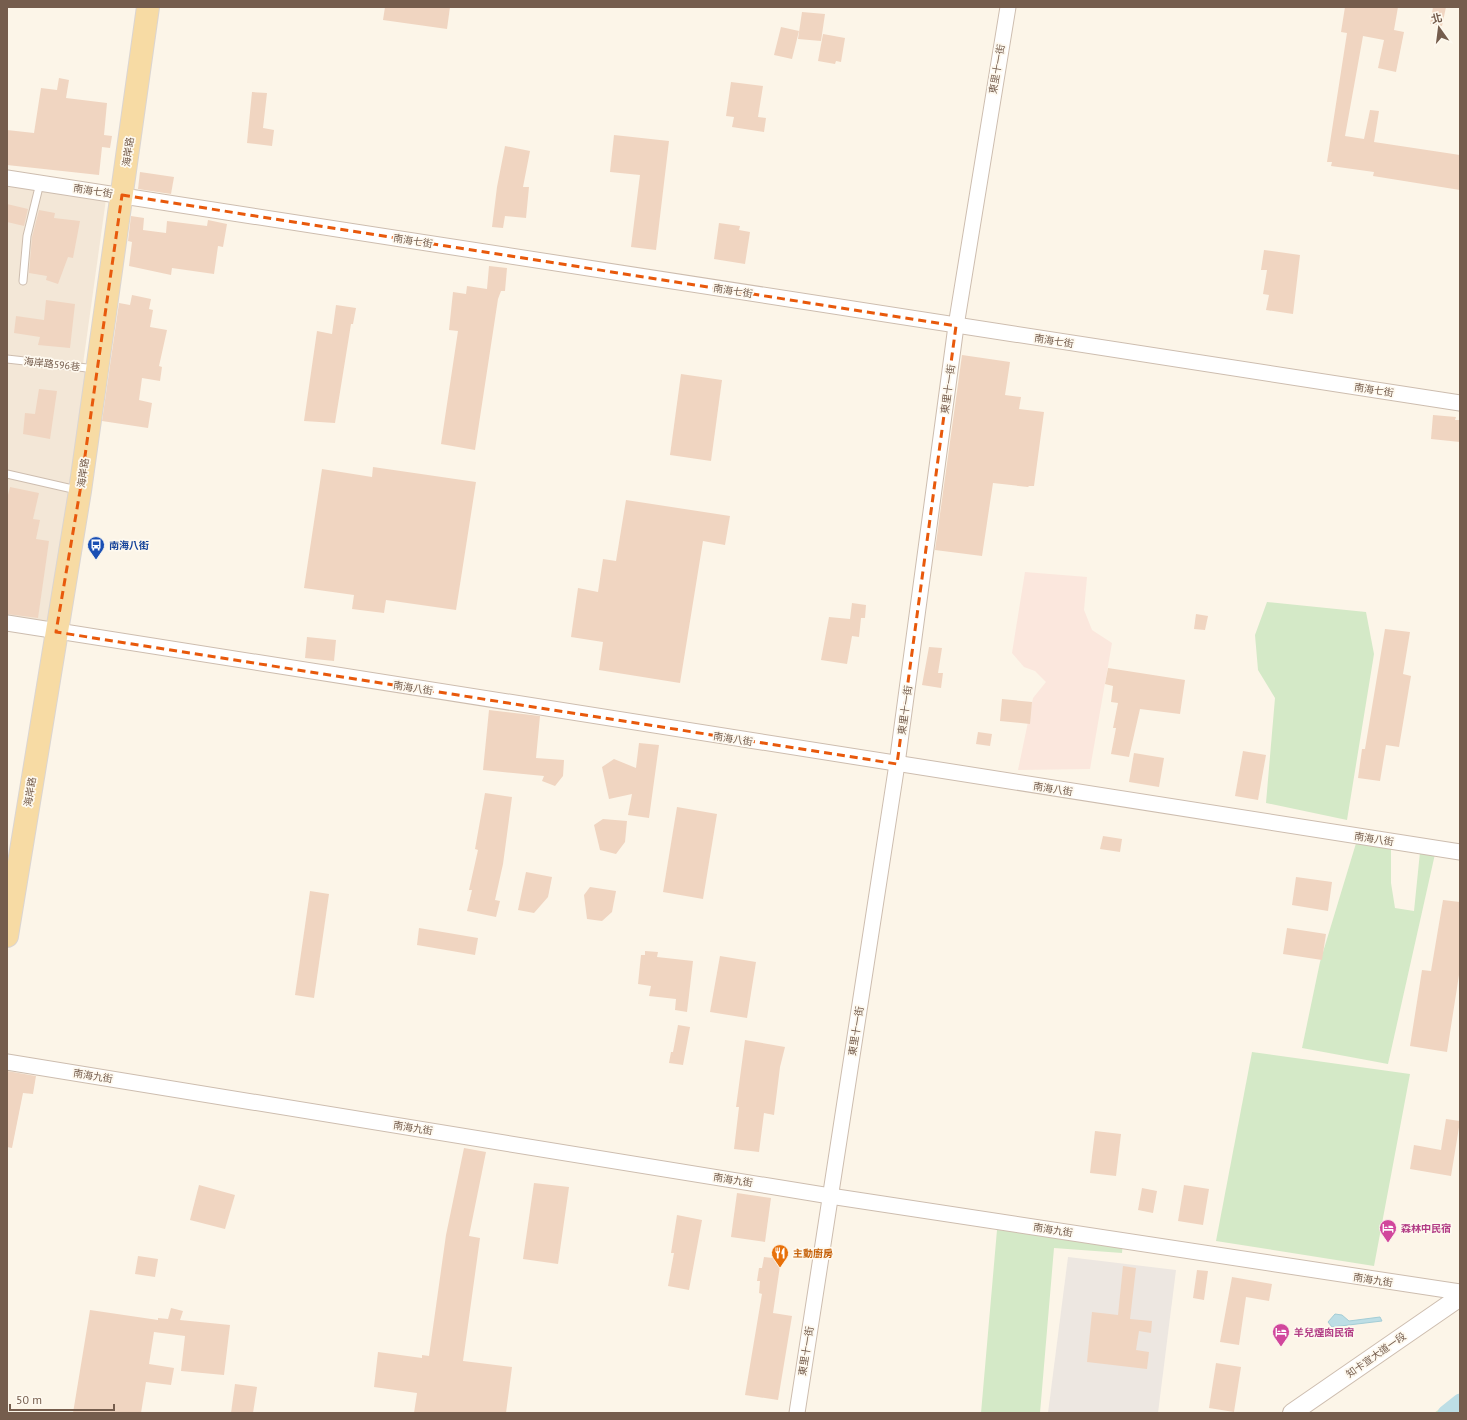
<svg xmlns="http://www.w3.org/2000/svg" width="1467" height="1420" viewBox="0 0 1467 1420" font-family="'PT Sans','Noto Sans TC',sans-serif">
<rect width="100%" height="100%" fill="#fcf5e8"/>
<g fill="#f3e7d7">
<path d="M 7,178 L 107,192 L 83,364 L 7,355 Z"/>
<path d="M 7,359 L 98,369 L 56,632 L 7,623 Z"/>
</g>
<path fill="#fbe7dd" d="M 1025,572 L 1087,577 L 1084,610 L 1092,630 L 1112,643 L 1090,769 L 1018,770 L 1033,698 L 1046,682 L 1035,671 L 1024,667 L 1012,653 Z"/>
<path fill="#ede7e1" d="M 1068,1257 L 1176,1270 L 1158,1413 L 1048,1413 Z"/>
<g fill="#d4e9c7">
<path d="M 1267,602 L 1366,612 L 1374,654 L 1347,820 L 1266,803 L 1275,698 L 1258,670 L 1255,635 Z"/>
<path d="M 1357,840 L 1391,848 L 1391,883 L 1395,908 L 1414,911 L 1420,852 L 1435,854 L 1388,1064 L 1302,1048 L 1320,962 Z"/>
<path d="M 1252,1052 L 1410,1074 L 1374,1266 L 1216,1241 Z"/>
<path d="M 997,1230 L 1123,1241 L 1122,1253 L 1054,1248 L 1040,1413 L 981,1413 Z"/>
<path d="M 1460,1394 L 1460,1413 L 1434,1413 Z"/>
</g>
<path fill="#bddee5" stroke="#a4cdd6" d="M 1335,1314 L 1342,1315 L 1349,1321 L 1380,1317 L 1382,1321 L 1332,1327 L 1328,1322 Z"/>
<g fill="none" stroke-linecap="round" stroke-linejoin="round">
<path stroke="#bddee5" stroke-width="15" d="M 1445,1413 L 1460,1401"/>
</g>
<g fill="#f0d5c1">
<path d="M 385,7 L 450,7 L 447,29 L 383,20 Z"/>
<path d="M 1345,7 L 1398,7 L 1394,30 L 1404,32 L 1396,72 L 1378,68 L 1384,40 L 1363,36 L 1345,136 L 1364,139 L 1370,110 L 1379,111 L 1374,142 L 1460,155 L 1460,190 L 1373,176 L 1374,172 L 1331,166 L 1332,162 L 1327,162 L 1347,33 L 1341,32 Z"/>
<path d="M 1433,7 L 1446,7 L 1442,26 L 1430,24 Z"/>
<path d="M 802,12 L 825,14 L 821,41 L 798,39 Z"/>
<path d="M 781,27 L 799,31 L 792,59 L 774,55 Z"/>
<path d="M 823,34 L 845,38 L 841,62 L 836,61 L 835,64 L 818,61 Z"/>
<path d="M 59,78 L 69,80 L 66,98 L 107,103 L 104,135 L 112,136 L 110,148 L 102,147 L 99,175 L 7,165 L 7,130 L 34,133 L 41,88 L 57,90 Z"/>
<path d="M 731,82 L 763,86 L 758,117 L 766,118 L 764,132 L 732,127 L 734,117 L 726,116 Z"/>
<path d="M 252,92 L 267,93 L 263,128 L 274,130 L 272,146 L 247,143 Z"/>
<path d="M 614,135 L 669,141 L 656,250 L 631,247 L 640,175 L 610,172 Z"/>
<path d="M 505,146 L 530,151 L 523,187 L 529,187 L 526,218 L 505,216 L 503,228 L 492,227 L 497,187 Z"/>
<path d="M 140,172 L 174,177 L 171,194 L 138,189 Z"/>
<path d="M 7,204 L 28,209 L 24,226 L 7,222 Z"/>
<path d="M 39,210 L 55,213 L 54,218 L 80,221 L 73,258 L 68,257 L 58,284 L 46,280 L 47,276 L 29,273 L 32,237 Z"/>
<path d="M 131,216 L 144,218 L 143,230 L 166,233 L 167,221 L 207,226 L 208,220 L 227,224 L 223,247 L 218,246 L 214,274 L 172,268 L 171,275 L 129,266 L 132,242 L 128,241 Z"/>
<path d="M 719,223 L 740,226 L 739,230 L 750,232 L 745,264 L 714,259 Z"/>
<path d="M 1264,250 L 1300,255 L 1293,314 L 1266,310 L 1269,295 L 1263,294 L 1267,270 L 1261,270 Z"/>
<path d="M 489,266 L 507,268 L 505,291 L 501,291 L 498,299 L 475,450 L 441,444 L 458,331 L 449,330 L 453,292 L 466,294 L 467,286 L 487,289 Z"/>
<path d="M 132,295 L 151,299 L 149,309 L 153,310 L 150,327 L 167,330 L 159,366 L 162,367 L 160,381 L 142,378 L 139,400 L 152,403 L 148,428 L 102,421 L 119,303 L 130,305 Z"/>
<path d="M 46,300 L 75,304 L 70,348 L 38,345 L 40,337 L 14,333 L 16,316 L 44,320 Z"/>
<path d="M 336,305 L 356,308 L 353,324 L 351,324 L 335,423 L 304,421 L 317,331 L 332,334 Z"/>
<path d="M 962,355 L 1010,362 L 1005,395 L 1021,397 L 1019,409 L 1044,412 L 1034,486 L 1029,486 L 1028,487 L 993,483 L 982,556 L 935,550 Z"/>
<path d="M 681,374 L 722,380 L 711,461 L 670,455 Z"/>
<path d="M 39,389 L 57,391 L 50,439 L 23,434 L 25,413 L 35,414 Z"/>
<path d="M 1433,415 L 1456,417 L 1455,420 L 1460,420 L 1460,442 L 1431,439 Z"/>
<path d="M 373,467 L 476,482 L 456,610 L 386,600 L 384,613 L 352,609 L 354,595 L 304,588 L 322,469 L 372,477 Z"/>
<path d="M 10,487 L 39,493 L 33,519 L 40,520 L 36,539 L 49,541 L 38,618 L 7,614 L 7,499 Z"/>
<path d="M 626,500 L 730,516 L 725,545 L 703,541 L 680,683 L 599,670 L 603,642 L 571,637 L 578,588 L 598,592 L 603,559 L 616,561 Z"/>
<path d="M 852,603 L 866,605 L 865,618 L 861,618 L 859,637 L 852,636 L 847,664 L 821,660 L 829,617 L 850,619 Z"/>
<path d="M 1196,614 L 1208,616 L 1205,630 L 1194,629 Z"/>
<path d="M 1385,629 L 1410,632 L 1403,674 L 1411,676 L 1399,747 L 1386,745 L 1380,781 L 1358,778 L 1362,749 L 1365,749 Z"/>
<path d="M 307,637 L 336,640 L 334,661 L 305,658 Z"/>
<path d="M 929,647 L 942,648 L 938,673 L 943,673 L 941,688 L 922,685 Z"/>
<path d="M 1108,668 L 1185,680 L 1180,714 L 1140,709 L 1129,757 L 1111,754 L 1116,728 L 1113,728 L 1118,703 L 1111,702 L 1113,686 L 1105,684 Z"/>
<path d="M 1002,699 L 1032,702 L 1030,724 L 1000,721 Z"/>
<path d="M 489,710 L 540,716 L 536,758 L 564,760 L 563,776 L 555,786 L 542,781 L 544,776 L 483,770 Z"/>
<path d="M 978,732 L 992,734 L 990,746 L 976,744 Z"/>
<path d="M 639,743 L 659,745 L 649,818 L 628,815 L 632,794 L 609,799 L 602,767 L 614,759 L 636,768 Z"/>
<path d="M 1243,751 L 1266,755 L 1258,800 L 1235,796 Z"/>
<path d="M 1134,753 L 1164,758 L 1159,787 L 1129,782 Z"/>
<path d="M 485,793 L 512,797 L 503,864 L 495,900 L 500,901 L 496,917 L 467,911 L 472,890 L 469,890 L 478,850 L 475,849 Z"/>
<path d="M 677,807 L 717,814 L 703,899 L 663,892 Z"/>
<path d="M 603,819 L 627,821 L 625,842 L 616,854 L 600,850 L 594,825 Z"/>
<path d="M 1103,836 L 1122,839 L 1120,852 L 1100,849 Z"/>
<path d="M 526,872 L 552,877 L 548,897 L 534,913 L 518,910 Z"/>
<path d="M 1296,877 L 1332,882 L 1328,911 L 1292,905 Z"/>
<path d="M 590,887 L 616,891 L 612,912 L 602,921 L 587,919 L 584,895 Z"/>
<path d="M 310,891 L 329,894 L 314,998 L 295,995 Z"/>
<path d="M 1443,900 L 1460,902 L 1459,975 L 1447,1052 L 1410,1046 L 1422,970 L 1431,971 Z"/>
<path d="M 419,928 L 478,938 L 475,955 L 417,945 Z"/>
<path d="M 1287,928 L 1326,934 L 1322,960 L 1283,954 Z"/>
<path d="M 645,951 L 658,952 L 657,957 L 693,961 L 687,1012 L 675,1010 L 676,999 L 649,996 L 651,986 L 638,984 L 641,955 L 645,955 Z"/>
<path d="M 720,956 L 756,962 L 747,1018 L 710,1012 Z"/>
<path d="M 678,1025 L 690,1027 L 683,1065 L 669,1063 L 671,1052 L 673,1052 Z"/>
<path d="M 745,1040 L 785,1047 L 780,1067 L 774,1115 L 764,1113 L 759,1152 L 734,1149 L 739,1107 L 736,1107 Z"/>
<path d="M 7,1071 L 36,1076 L 33,1094 L 23,1093 L 12,1148 L 7,1147 Z"/>
<path d="M 1446,1119 L 1460,1121 L 1451,1176 L 1410,1169 L 1414,1145 L 1441,1150 Z"/>
<path d="M 1095,1131 L 1121,1134 L 1116,1176 L 1090,1173 Z"/>
<path d="M 464,1148 L 486,1152 L 469,1236 L 480,1238 L 463,1361 L 512,1367 L 506,1413 L 414,1413 L 417,1393 L 374,1387 L 378,1352 L 422,1358 L 422,1355 L 429,1356 L 446,1235 Z"/>
<path d="M 534,1183 L 569,1187 L 558,1264 L 523,1259 Z"/>
<path d="M 199,1185 L 235,1195 L 225,1229 L 190,1220 Z"/>
<path d="M 1184,1185 L 1209,1189 L 1203,1225 L 1178,1221 Z"/>
<path d="M 1142,1188 L 1157,1191 L 1153,1213 L 1138,1210 Z"/>
<path d="M 737,1193 L 771,1198 L 765,1242 L 731,1237 Z"/>
<path d="M 677,1215 L 702,1220 L 689,1290 L 668,1286 L 674,1253 L 671,1253 Z"/>
<path d="M 138,1256 L 158,1259 L 155,1277 L 135,1274 Z"/>
<path d="M 764,1257 L 781,1259 L 773,1313 L 792,1316 L 778,1400 L 745,1395 L 762,1294 L 759,1293 L 760,1281 L 757,1281 L 759,1268 L 762,1268 Z"/>
<path d="M 1123,1266 L 1136,1268 L 1130,1319 L 1152,1321 L 1151,1333 L 1139,1331 L 1136,1350 L 1149,1352 L 1147,1369 L 1087,1362 L 1092,1312 L 1118,1315 Z"/>
<path d="M 1197,1270 L 1208,1271 L 1204,1300 L 1193,1298 Z"/>
<path d="M 1232,1277 L 1272,1284 L 1269,1301 L 1246,1297 L 1239,1345 L 1220,1342 Z"/>
<path d="M 171,1308 L 183,1311 L 180,1320 L 230,1325 L 224,1375 L 181,1371 L 185,1336 L 154,1332 L 149,1364 L 174,1368 L 171,1385 L 146,1382 L 141,1413 L 73,1413 L 90,1310 L 158,1320 L 158,1318 L 168,1319 Z"/>
<path d="M 1216,1363 L 1241,1367 L 1234,1412 L 1209,1408 Z"/>
<path d="M 235,1384 L 257,1387 L 253,1413 L 231,1413 Z"/>
</g>
<g fill="none" stroke-linecap="round" stroke-linejoin="round">
<g stroke="#cdbdaf" stroke-width="9">
<g id="service">
<path d="M 23,281 L 27,236 L 40,183"/>
<path d="M 7,359 L 96,369"/>
<path d="M 7,474 L 77,490"/>
</g>
</g>
<g stroke="#cdbdaf" stroke-width="17">
<g id="minor">
<path d="M 7,178 L 1460,403"/>
<path d="M 7,623 L 1460,852"/>
<path d="M 7,1062 L 830,1196 L 1460,1292"/>
<path d="M 797,1413 L 897,764 L 956,326 L 1008,7"/>
</g>
</g>
<g stroke="#cdbdaf" stroke-width="20">
<path id="tertiary" d="M 1292,1413 L 1460,1297"/>
</g>
<g stroke="#dbd5d1" stroke-width="24">
<path id="primary" d="M 7,936 L 80,491 L 148,7"/>
</g>
<use href="#service" stroke="#fff" stroke-width="7"/>
<use href="#minor" stroke="#fff" stroke-width="15"/>
<use href="#tertiary" stroke="#fff" stroke-width="18"/>
<use href="#primary" stroke="#f7dba4" stroke-width="22"/>
</g>
<path fill="none" stroke="#e8590c" stroke-width="3" stroke-dasharray="8 5" stroke-linejoin="round" d="M 122,195 L 956,326 L 897,764 L 56,632 L 80,491 Z"/>
<defs>
<g id="bus-pin" transform="scale(0.9)"><path d="M0 17L-7.5 6A9.5 9.5 0 1 1 7.5 6Z" fill="#1a4fb4" stroke="#fef9ef"/><path d="M-5-6H5V4H4V6H2V4H-2V6H-4V4H-5ZM-3.5-4V0h7V-4ZM-3.5 1.2v1.5H-2V1.2ZM2 1.2v1.5H3.5V1.2Z" fill="#fff"/></g>
<g id="hotel-pin" transform="scale(0.9)"><path d="M0 17L-7.5 6A9.5 9.5 0 1 1 7.5 6Z" fill="#d1479c" stroke="#fef9ef"/><path d="M-6-4.5h1.5V1H6V5H4.5V3h-9V5H-6ZM-4 0a1.8 1.8 0 1 1 3.6 0ZM.5 0V-2.5h3Q6-2.5 6 0Z" fill="#fff"/></g>
<g id="restaurant-pin" transform="scale(0.9)"><path d="M0 17L-7.5 6A9.5 9.5 0 1 1 7.5 6Z" fill="#e8710a" stroke="#fef9ef"/><path d="M-5-6h1v4h1v-4h1v4h1v-4h1v5L-1.5 .5V6h-2V.5L-5-1ZM5-6V6H3V1.5H1.5Q1.5-4 5-6Z" fill="#fff"/></g>
</defs>
<g fill-rule="evenodd">
<use href="#bus-pin" x="96" y="545"/>
<use href="#hotel-pin" x="1388" y="1228"/>
<use href="#restaurant-pin" x="780" y="1253"/>
<use href="#hotel-pin" x="1281" y="1332"/>
</g>
<g text-anchor="middle" dominant-baseline="central" stroke-width="3.5" stroke-linejoin="round" paint-order="stroke">
<g font-size="10" fill="#755d4d" stroke="#fef9ef">
<text transform="translate(997 69) rotate(-80)">東里十一街</text>
<text transform="translate(128 152) rotate(-82)">海岸路</text>
<text transform="translate(93 191) rotate(9)">南海七街</text>
<text transform="translate(413 241) rotate(9)">南海七街</text>
<text transform="translate(733 291) rotate(9)">南海七街</text>
<text transform="translate(1054 341) rotate(9)">南海七街</text>
<text transform="translate(52 364) rotate(6)">海岸路596巷</text>
<text transform="translate(948 389) rotate(-82)">東里十一街</text>
<text transform="translate(1374 390) rotate(9)">南海七街</text>
<text transform="translate(83 473) rotate(-82)">海岸路</text>
<text transform="translate(413 688) rotate(9)">南海八街</text>
<text transform="translate(905 710) rotate(-82)">東里十一街</text>
<text transform="translate(733 739) rotate(9)">南海八街</text>
<text transform="translate(1053 789) rotate(9)">南海八街</text>
<text transform="translate(30 792) rotate(-81)">海岸路</text>
<text transform="translate(1374 839) rotate(9)">南海八街</text>
<text transform="translate(856 1031) rotate(-81)">東里十一街</text>
<text transform="translate(93 1076) rotate(9)">南海九街</text>
<text transform="translate(413 1128) rotate(9)">南海九街</text>
<text transform="translate(733 1180) rotate(9)">南海九街</text>
<text transform="translate(1053 1230) rotate(9)">南海九街</text>
<text transform="translate(1373 1280) rotate(9)">南海九街</text>
<text transform="translate(806 1351) rotate(-81)">東里十一街</text>
<text transform="translate(1376 1355) rotate(-35)">知卡宣大道一段</text>
</g>
<g font-size="10" font-weight="bold" fill="#164399" stroke="#fef9ef" text-anchor="start">
<text x="109" y="545">南海八街</text>
</g>
<g font-size="10" font-weight="bold" fill="#b23c85" stroke="#fef9ef" text-anchor="start">
<text x="1401" y="1228">森林中民宿</text>
<text x="1294" y="1332">羊兒煙囪民宿</text>
</g>
<g font-size="10" font-weight="bold" fill="#c56008" stroke="#fef9ef" text-anchor="start">
<text x="793" y="1253">主動廚房</text>
</g>
</g>
<rect width="1467" height="1420" fill="none" stroke="#755d4d" stroke-width="16"/>
<g transform="translate(1439 28) rotate(346)" stroke="#fef9ef" stroke-width="3" paint-order="stroke">
<path d="M0-3L7 15L0 10L-7 15Z" fill="#755d4d"/>
<text y="-6" font-size="11" font-weight="bold" text-anchor="middle" fill="#755d4d">北</text>
</g>
<path d="M10 1404v6h104v-6" fill="none" stroke="#755d4d" stroke-width="2"/>
<text x="16" y="1404" font-size="12" fill="#755d4d" stroke="#fef9ef" stroke-width="3" paint-order="stroke">50 m</text>
</svg>
